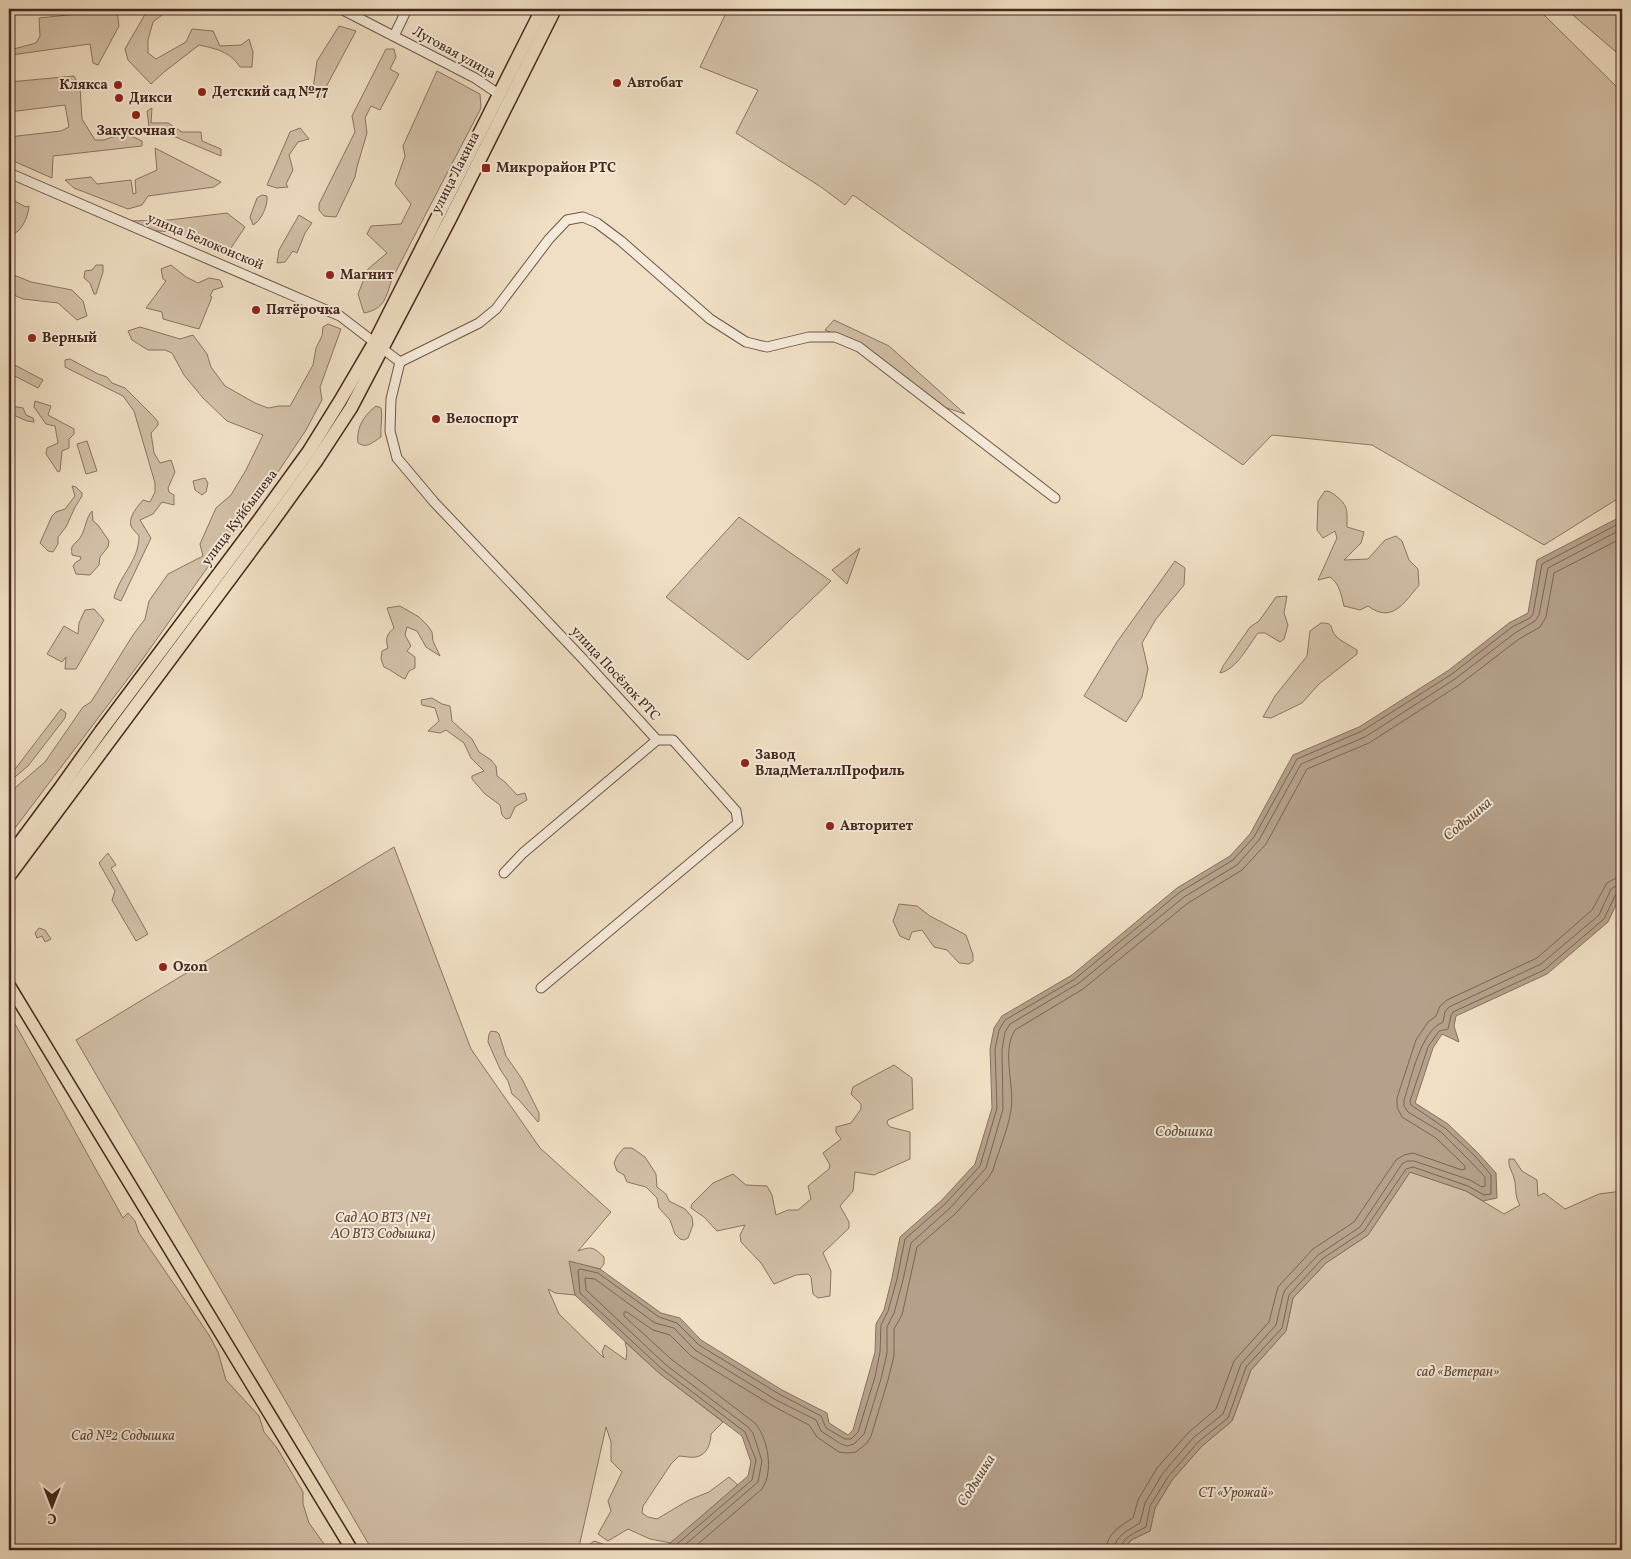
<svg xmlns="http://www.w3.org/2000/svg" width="1631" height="1559" viewBox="0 0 1631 1559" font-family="Vollkorn,serif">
<rect width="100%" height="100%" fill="#f0dfc4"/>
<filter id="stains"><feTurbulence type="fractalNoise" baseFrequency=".004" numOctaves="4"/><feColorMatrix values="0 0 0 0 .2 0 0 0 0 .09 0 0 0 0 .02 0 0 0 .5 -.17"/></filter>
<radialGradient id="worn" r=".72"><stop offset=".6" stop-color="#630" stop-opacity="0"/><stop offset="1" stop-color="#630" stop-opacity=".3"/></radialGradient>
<g fill="#d3c0a8" stroke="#8b7462">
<path d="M 148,9 L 168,9 L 167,11 L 153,22 L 148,40 L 148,53 L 156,59 L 186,42 L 192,29 L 213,31 L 220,46 L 241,45 L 249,39 L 253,52 L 252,67 L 240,67 C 229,51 217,49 199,45 L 164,72 L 151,84 L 128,60 L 125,49 Z"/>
<path d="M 728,9 L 1538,9 L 1622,92 L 1622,496 L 1544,545 L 1372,445 L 1272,435 L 1243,465 L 908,234 L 853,195 L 845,205 L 821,187 L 736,133 L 758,90 L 700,67 Z"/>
<path d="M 1567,9 L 1622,9 L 1622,57 L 1574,16 Z"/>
<path d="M 117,10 L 119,26 L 98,65 L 93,63 L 90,44 L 11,55 L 10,50 L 36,43 L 40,36 L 39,18 Z"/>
<path d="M 339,26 L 356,31 L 319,100 L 313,89 L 317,61 Z"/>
<path d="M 386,49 L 394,49 L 396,57 L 390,69 L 399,74 L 380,110 L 371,106 L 365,118 L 367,133 L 357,167 L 355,177 L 336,217 L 324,216 L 319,210 L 319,204 L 355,132 L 352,116 Z"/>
<path d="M 437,71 L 480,94 L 481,108 L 392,279 C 386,297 385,309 364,313 L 358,294 L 368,269 L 387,253 L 367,234 L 371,226 L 401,224 L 411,204 L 395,184 L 405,156 L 403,146 Z"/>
<path d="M 74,76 L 80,87 L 82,119 L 95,140 L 104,140 L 124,133 L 142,141 L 142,146 L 53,156 L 52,178 L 9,159 L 9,137 L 61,131 L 69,127 L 65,105 L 9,112 L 9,82 Z"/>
<path d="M 152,108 L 151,123 L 168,123 L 182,132 L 201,132 L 202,141 L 221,149 L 221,156 L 149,126 L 147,111 Z"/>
<path d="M 300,128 L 309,139 L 298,142 L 289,155 L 293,170 L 286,184 L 288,187 L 277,188 L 267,185 L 290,132 Z"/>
<path d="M 155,148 L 221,182 L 214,187 L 148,196 L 142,205 L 128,209 L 74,188 L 65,180 L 91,177 L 97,184 L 131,180 L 133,194 L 136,193 L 135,180 L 157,170 Z"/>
<path d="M 262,195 L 267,196 C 268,206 261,221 253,225 L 250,217 L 257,198 Z"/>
<path d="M 9,198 L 26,207 L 29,206 C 28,215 25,224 18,231 C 14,234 11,236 9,240 L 9,219 L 10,217 Z"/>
<path d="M 227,213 L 245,227 L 229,251 L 221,247 L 220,249 L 173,232 L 145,230 L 130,221 L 169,220 Z"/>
<path d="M 299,215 L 312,223 L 305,233 L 297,253 L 293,251 L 285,262 L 277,263 L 279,250 Z"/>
<path d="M 96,265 L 103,265 L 103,272 L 96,294 L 94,294 L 90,283 L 84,278 L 85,271 L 92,270 Z"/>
<path d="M 171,265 L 186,277 L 198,283 L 209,278 L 220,280 L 223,287 L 213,290 L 210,296 L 212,297 L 199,329 L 163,319 L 162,312 L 146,308 L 166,281 L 163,279 L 161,269 Z"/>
<path d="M 9,273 L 31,282 L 72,290 L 83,301 L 87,316 L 77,320 L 58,303 L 23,299 L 9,293 Z"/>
<path d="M 834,320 L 889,346 L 965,414 L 941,406 L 859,344 L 825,330 Z"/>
<path d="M 328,324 L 341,329 L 320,387 L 322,400 L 306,430 L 256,505 L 205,571 L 142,660 L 9,836 L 9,793 L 45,762 L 83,707 L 91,702 L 133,635 L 145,619 L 149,601 L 168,574 L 203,556 L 200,544 L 216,508 L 231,495 L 246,470 L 263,435 L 227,421 L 203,398 L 184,375 L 172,353 L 165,350 L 148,350 L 132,340 L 128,331 L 140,327 L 180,339 L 193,335 L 207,354 L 211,367 L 225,386 L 255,403 L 268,408 L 279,406 L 290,406 L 313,365 L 316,348 L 322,336 L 323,327 Z"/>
<path d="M 70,359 L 98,374 L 107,377 L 112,383 L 125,388 L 154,417 L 158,422 L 158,425 L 151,433 L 154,453 L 160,463 L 171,460 L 175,472 L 168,488 L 169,492 L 174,495 L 174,505 L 162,502 L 153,514 L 140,520 L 151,538 L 121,601 L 114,598 C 119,576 139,561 139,536 C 137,533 132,529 131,526 C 128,517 138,506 143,500 L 150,502 L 155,492 L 155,483 L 134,411 L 123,396 L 65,367 L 65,360 Z"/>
<path d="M 9,362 L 43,380 L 38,388 L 9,373 Z"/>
<path d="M 9,401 L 11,406 L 23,408 L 26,415 L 33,418 L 34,422 L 27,421 L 9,413 Z"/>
<path d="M 35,401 L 51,406 L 48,415 L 74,429 L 74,434 L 69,439 L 69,448 L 62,451 L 60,471 L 58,472 L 46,454 L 47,448 L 58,443 L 55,426 L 46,424 L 34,407 Z"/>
<path d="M 376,406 L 381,408 C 383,418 380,426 381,437 C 373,442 367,449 358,443 C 356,428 364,415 376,406 Z"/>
<path d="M 87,441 L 97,471 L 86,474 L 77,444 Z"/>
<path d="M 205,478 L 208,483 L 206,492 L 202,495 L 195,490 L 193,481 Z"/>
<path d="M 72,486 L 76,487 L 82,493 L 82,496 L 75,507 L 66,527 L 58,537 L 58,544 L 53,552 L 48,551 L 40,543 L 52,516 L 56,512 L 65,509 L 75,496 Z"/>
<path d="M 1325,491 C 1330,491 1332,493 1336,496 C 1349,506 1347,512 1347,527 L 1364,532 L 1361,543 L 1344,560 L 1368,559 L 1385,540 L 1396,536 L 1402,541 L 1409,560 L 1418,569 L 1419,585 C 1404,603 1392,624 1368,606 L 1360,610 L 1344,606 C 1341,595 1340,584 1330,577 L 1318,580 L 1337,538 L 1335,531 L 1323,538 L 1317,530 L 1318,501 Z"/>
<path d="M 92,511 L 93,521 L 98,525 L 109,541 L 108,547 L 100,557 L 99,565 L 90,575 L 76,574 L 73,566 L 76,562 L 80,560 L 81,557 L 72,555 C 72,553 71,550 72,547 C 74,543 78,541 80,538 C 86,529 85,519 92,511 Z"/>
<path d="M 739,517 L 831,581 L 748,660 L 666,597 Z"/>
<path d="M 860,548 L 847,584 L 832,570 Z"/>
<path d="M 1175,561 L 1185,568 L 1184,585 L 1156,619 L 1142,643 L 1148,669 L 1142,697 L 1126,722 L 1084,696 L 1117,642 Z"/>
<path d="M 1287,596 L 1284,613 L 1288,625 L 1284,639 L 1280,642 L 1265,633 L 1258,633 C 1248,646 1237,669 1220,673 L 1223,666 L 1250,627 L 1259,621 L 1276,597 Z"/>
<path d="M 400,606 L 419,617 L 428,626 L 432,632 L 433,641 L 440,656 L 426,647 L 417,631 L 407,627 L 405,635 L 411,646 L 407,651 L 415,657 L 415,668 L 409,671 L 405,679 C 397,676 392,670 384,667 L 381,659 L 382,651 L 388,648 C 385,638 387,634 394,628 L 387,608 Z"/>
<path d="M 94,609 L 104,620 L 76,669 L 65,669 L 66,657 L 62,662 L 47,654 L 64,626 L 78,634 L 79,623 L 85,610 Z"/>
<path d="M 1321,623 C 1335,623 1329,627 1335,635 C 1340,641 1351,646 1357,650 L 1357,654 L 1319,684 L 1302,703 L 1271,718 L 1263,717 L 1275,696 L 1307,656 L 1310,631 Z"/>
<path d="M 432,698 L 442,704 L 450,706 L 452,721 L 472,739 L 479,752 L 491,760 L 496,766 L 497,776 L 505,782 L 517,795 L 525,793 L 527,800 L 515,807 L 510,818 L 506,819 L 502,815 L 500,805 L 485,794 L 472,779 L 472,776 L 484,771 L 471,758 L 464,743 L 446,730 L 440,733 L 428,731 L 439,721 L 435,708 L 422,705 L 421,700 Z"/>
<path d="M 61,709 L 66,713 L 65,718 L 28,766 L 9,782 L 9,773 L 16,768 Z"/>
<path d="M 394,847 L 471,1049 L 540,1148 L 611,1212 L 578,1251 C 592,1246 593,1247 604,1257 L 604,1264 L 600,1269 L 570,1262 L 575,1295 L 555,1293 L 548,1289 L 559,1314 L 604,1358 L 602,1352 L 605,1345 L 626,1360 L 627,1351 L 625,1342 L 659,1373 L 723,1422 L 711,1434 C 711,1443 707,1455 696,1457 C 691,1458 684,1456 679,1456 L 671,1464 L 643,1506 L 642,1513 L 648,1517 L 657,1519 L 689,1500 L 709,1492 L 729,1477 L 738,1485 L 671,1543 L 650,1539 L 628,1529 L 608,1541 L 598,1534 L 611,1511 L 608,1501 L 622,1472 L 611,1461 L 611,1442 L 606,1427 L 579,1547 L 574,1550 L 372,1550 L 76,1040 Z"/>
<path d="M 108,853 L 116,865 L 111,868 L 148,934 L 136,941 L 112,900 L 115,891 L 99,863 Z"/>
<path d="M 899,904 L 917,906 L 930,916 L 966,935 L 973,955 L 973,961 L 969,964 L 959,963 L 947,950 L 934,947 L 922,930 L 912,932 L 909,940 L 900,936 L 893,921 Z"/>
<path d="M 39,928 L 45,930 L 51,939 L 45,942 L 42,936 L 37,938 L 35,933 Z"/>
<path d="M 9,1013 L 123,1218 L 128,1213 L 135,1221 L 139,1233 L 209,1335 L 218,1352 L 226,1380 L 259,1416 L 264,1432 L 277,1448 L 303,1492 L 303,1504 L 309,1523 L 327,1548 L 327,1550 L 9,1550 Z"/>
<path d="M 491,1031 L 497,1032 L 499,1034 L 506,1056 L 522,1079 L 539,1113 L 539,1121 L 538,1122 L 519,1100 L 512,1094 L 508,1081 L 500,1069 L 488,1042 L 489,1034 Z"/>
<path d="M 894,1065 L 912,1078 L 913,1109 L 888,1120 L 887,1123 L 890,1127 L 910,1132 L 910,1159 L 874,1175 L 855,1172 L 853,1191 L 840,1206 L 849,1222 L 849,1228 L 823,1253 L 831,1271 L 830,1296 L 818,1298 L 813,1294 L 811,1277 L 808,1274 L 796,1275 L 774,1284 L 761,1263 L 741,1242 L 740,1235 L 745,1225 L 717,1231 L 704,1217 L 691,1208 L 692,1204 L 713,1183 L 733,1174 L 746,1185 L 767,1186 L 772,1195 L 776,1215 L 788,1210 L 798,1210 L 811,1199 L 808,1186 L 829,1169 L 830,1165 L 823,1153 L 841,1139 L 836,1132 L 836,1127 L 851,1123 L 861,1109 L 861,1104 L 851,1094 L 853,1087 Z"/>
<path d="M 624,1148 L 632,1148 L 645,1157 L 656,1174 L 657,1187 L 666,1194 L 669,1201 L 685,1209 L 692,1217 L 693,1225 L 688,1238 L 684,1240 L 680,1239 L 675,1234 L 670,1220 L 659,1208 L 657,1198 L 646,1187 L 627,1182 L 624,1175 L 617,1171 L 614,1163 L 617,1156 Z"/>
<path d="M 1509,1159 L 1514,1159 L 1522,1171 L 1537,1180 L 1538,1196 L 1544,1193 L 1565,1209 L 1599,1194 L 1622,1191 L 1622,1550 L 1124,1550 L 1131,1540 L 1150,1531 L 1155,1508 L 1172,1480 L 1202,1446 L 1232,1421 L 1251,1370 L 1286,1331 L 1293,1298 L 1326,1263 L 1368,1235 L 1410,1172 L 1466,1191 L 1504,1214 L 1520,1205 C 1514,1196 1517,1188 1514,1178 C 1512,1171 1508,1167 1509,1159 Z"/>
<path d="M 594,1541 L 603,1544 L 606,1550 L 582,1550 Z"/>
</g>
<path fill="#b5a18b" stroke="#87715f" d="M 1622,516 L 1622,892 L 1608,922 L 1547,974 L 1456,1016 L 1454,1026 L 1459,1042 L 1442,1034 L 1433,1048 L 1415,1103 L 1448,1124 L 1478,1153 L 1496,1173 L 1497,1198 L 1483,1201 L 1466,1191 L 1410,1172 L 1368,1235 L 1326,1263 L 1293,1298 L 1286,1331 L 1251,1370 L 1232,1421 L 1202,1446 L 1172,1480 L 1155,1508 L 1150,1531 L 1131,1540 L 1124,1550 L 662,1550 L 748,1476 L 751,1462 L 742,1436 L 659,1373 L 575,1295 L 569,1261 L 600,1269 L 661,1313 L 680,1318 L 701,1340 L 782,1390 L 827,1413 L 829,1423 L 848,1435 L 853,1430 L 875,1352 L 876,1324 L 884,1310 L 892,1278 L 900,1237 L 942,1200 L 975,1164 L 992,1108 L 990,1049 L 994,1028 L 1002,1016 L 1072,975 L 1177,888 L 1230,856 L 1250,834 L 1293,755 L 1359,727 L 1449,670 L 1509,623 L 1528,613 L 1537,560 Z"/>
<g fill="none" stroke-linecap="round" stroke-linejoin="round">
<g stroke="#7c6454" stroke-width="1">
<path d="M 670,1550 L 752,1480 L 756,1460 L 745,1432 L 662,1369 L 580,1293 L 578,1270 L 580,1269 L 598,1273 L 659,1317 L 677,1323 L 699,1345 L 779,1394 L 821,1416 L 826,1428 L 845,1439 L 851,1439 L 858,1432 L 875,1377 L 880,1352 L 881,1325 L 888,1311 L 897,1279 L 905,1239 L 945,1204 L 980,1166 L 997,1108 L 995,1049 L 999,1030 L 1005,1020 L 1075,979 L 1180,892 L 1233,860 L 1254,837 L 1297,759 L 1362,731 L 1452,674 L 1512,627 L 1530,618 L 1533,614 L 1542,564 L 1622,522"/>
<path d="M 679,1550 L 758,1482 L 762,1461 L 753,1433 L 748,1427 L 666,1365 L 586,1290 L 585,1278 L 595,1279 L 655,1323 L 674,1328 L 695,1350 L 776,1400 L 816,1420 L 821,1431 L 841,1444 L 847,1446 L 854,1444 L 864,1434 L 881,1379 L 887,1353 L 887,1327 L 894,1313 L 903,1280 L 911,1243 L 950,1208 L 986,1168 L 1003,1109 L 1002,1050 L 1005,1032 L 1010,1024 L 1079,983 L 1184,897 L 1237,865 L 1259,840 L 1301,764 L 1365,737 L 1455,679 L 1515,633 L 1535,621 L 1539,615 L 1548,568 L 1622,529"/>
<path d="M 691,1550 L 762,1489 C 774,1471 768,1439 755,1423 L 671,1359 L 624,1316 L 624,1312 L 627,1312 L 653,1330 L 670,1335 L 691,1356 L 773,1406 L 809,1425 L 817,1437 L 839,1452 L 848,1453 L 856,1452 L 867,1443 L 871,1436 L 888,1380 L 894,1356 L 894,1329 L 902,1315 L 917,1247 L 955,1214 L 989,1177 L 993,1170 C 998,1152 1008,1130 1011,1110 C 1015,1084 1001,1053 1015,1030 L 1083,989 L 1188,903 L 1242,870 L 1266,844 L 1307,769 L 1369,743 L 1459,685 L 1519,639 L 1540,627 L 1546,617 L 1554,573 L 1622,538"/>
<path d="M 1106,1550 C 1107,1533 1120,1526 1133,1518 L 1138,1500 L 1157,1468 L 1188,1433 L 1216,1409 L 1234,1361 L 1269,1322 L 1278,1287 L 1313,1249 L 1354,1222 L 1396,1160 L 1404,1155 L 1413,1153 L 1462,1170 L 1465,1169 L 1465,1166 L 1436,1138 L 1402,1117 L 1397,1107 L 1397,1098 L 1416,1040 L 1428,1022 L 1436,1016 L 1440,1006 L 1447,1000 L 1537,958 L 1592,910 L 1607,883 L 1614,879 L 1622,878"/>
<path d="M 1114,1550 C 1115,1535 1129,1530 1140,1523 L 1145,1503 L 1163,1473 L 1193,1438 L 1223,1414 L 1241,1364 L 1276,1325 L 1283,1295 L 1285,1290 L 1318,1255 L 1360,1227 L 1402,1164 L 1407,1161 L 1414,1161 L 1470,1180 L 1482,1187 L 1485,1186 L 1485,1177 L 1470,1161 L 1441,1132 L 1408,1112 L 1404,1106 L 1404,1100 C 1412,1077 1420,1032 1443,1022 L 1445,1012 L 1449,1007 L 1541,964 L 1599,915 L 1611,889 L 1616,886 L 1622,885"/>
<path d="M 1120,1550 C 1122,1537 1135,1533 1146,1527 L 1150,1506 L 1168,1477 L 1198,1442 L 1228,1418 L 1246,1367 L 1282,1328 L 1289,1295 L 1322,1259 L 1364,1231 L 1406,1169 L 1413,1167 L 1468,1186 L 1484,1195 L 1491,1194 L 1491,1175 L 1475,1156 L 1445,1128 L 1411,1105 L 1410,1101 L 1428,1047 L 1439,1031 L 1448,1029 L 1451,1016 L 1453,1012 L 1544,970 L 1604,919 L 1616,894 L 1622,891"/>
</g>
<g stroke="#6e5647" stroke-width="11">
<g id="minor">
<path d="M 341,9 L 475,78 L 500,95"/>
<path d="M 394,36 L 407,9"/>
<path d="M 9,173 L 340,316 L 400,362"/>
<path d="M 400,362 L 391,399 L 390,431 L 397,458 L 434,502 L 582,658 L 657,740 L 673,740 L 736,811 L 738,823 L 541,988"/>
<path d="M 400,362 L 479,323 L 496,309 L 549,239 L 567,220 L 583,217 L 597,223 L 621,241 L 710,319 L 746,342 L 767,347 L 809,337 L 835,337 L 859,347 L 1055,498"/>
<path d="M 504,873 L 523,853 L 657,740"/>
</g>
</g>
<g stroke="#43281d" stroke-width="14">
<path id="major" d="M 9,985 L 352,1550"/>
</g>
<g stroke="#43281d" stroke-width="15">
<g id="highway">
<path d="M 9,857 L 61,787 L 101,731 L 259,520 L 309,451 L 340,401 L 374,343 L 542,9"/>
<path d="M 9,876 L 268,528 L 317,460 L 351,408 L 450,219 L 555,9"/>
</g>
</g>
<use href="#minor" stroke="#f5ead9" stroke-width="9"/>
<use href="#major" stroke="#f0dfc4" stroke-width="11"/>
<use href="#highway" stroke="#f0dfc4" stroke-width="12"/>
</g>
<g fill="#8f2418" stroke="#f5ead9" stroke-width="2">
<circle cx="617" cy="83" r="5"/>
<circle cx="118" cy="85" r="5"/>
<circle cx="202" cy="92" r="5"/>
<circle cx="119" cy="98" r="5"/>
<circle cx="136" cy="115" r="5"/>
<rect x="481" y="163" width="10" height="10" rx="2.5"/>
<circle cx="330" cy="275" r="5"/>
<circle cx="256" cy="310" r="5"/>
<circle cx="32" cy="338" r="5"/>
<circle cx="436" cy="419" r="5"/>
<circle cx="745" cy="763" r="5"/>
<circle cx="830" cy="826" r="5"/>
<circle cx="163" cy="967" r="5"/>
</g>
<g text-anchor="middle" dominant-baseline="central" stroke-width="4" stroke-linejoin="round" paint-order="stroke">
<g font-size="14" fill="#43281d" stroke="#f5ead9">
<text transform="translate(454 53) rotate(29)">Луговая улица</text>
<text transform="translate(456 173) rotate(-63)">улица Лакина</text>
<text transform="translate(205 242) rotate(23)">улица Белоконской</text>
<text transform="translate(240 518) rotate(-53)">улица Куйбышева</text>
<text transform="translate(615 674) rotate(47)">улица Посёлок РТС</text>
</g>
<g font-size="14" font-weight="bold" fill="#43281d" stroke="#f5ead9" text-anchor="start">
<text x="627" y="83">Автобат</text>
<text x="108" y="85" text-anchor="end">Клякса</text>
<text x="212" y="92">Детский сад №77</text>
<text x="129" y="98">Дикси</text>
<text x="136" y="131" text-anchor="middle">Закусочная</text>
<text x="496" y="168">Микрорайон РТС</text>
<text x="340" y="275">Магнит</text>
<text x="266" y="310">Пятёрочка</text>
<text x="42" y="338">Верный</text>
<text x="446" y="419">Велоспорт</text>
<text x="755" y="755">Завод<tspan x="755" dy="16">ВладМеталлПрофиль</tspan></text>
<text x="840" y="826">Авторитет</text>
<text x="173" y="967">Ozon</text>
</g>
<g font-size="14" font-style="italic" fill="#604639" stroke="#f5ead9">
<text x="383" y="1218">Сад АО ВТЗ (№1<tspan x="383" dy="16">АО ВТЗ Содышка)</tspan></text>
<text x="1458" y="1372">сад «Ветеран»</text>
<text x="123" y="1436">Сад №2 Содышка</text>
<text x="1236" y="1493">СТ «Урожай»</text>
</g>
<g font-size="15" font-style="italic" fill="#654c3e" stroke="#f5ead9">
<text transform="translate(1468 820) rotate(-40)">Содышка</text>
<text x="1184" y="1132">Содышка</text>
<text transform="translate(977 1481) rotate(-58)">Содышка</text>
</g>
</g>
<rect width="1631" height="1559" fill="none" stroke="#f0dfc4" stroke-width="30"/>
<rect x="10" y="10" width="1611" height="1539" fill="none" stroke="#43281d" stroke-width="2.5"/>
<rect x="15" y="15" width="1601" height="1529" fill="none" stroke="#43281d"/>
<g transform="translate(52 1506) rotate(180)" stroke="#f5ead9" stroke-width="4" paint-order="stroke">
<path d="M0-4L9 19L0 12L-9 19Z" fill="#43281d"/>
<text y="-8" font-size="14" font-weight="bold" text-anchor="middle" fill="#43281d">С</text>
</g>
<rect width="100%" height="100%" filter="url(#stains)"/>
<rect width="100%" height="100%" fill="url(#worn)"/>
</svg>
